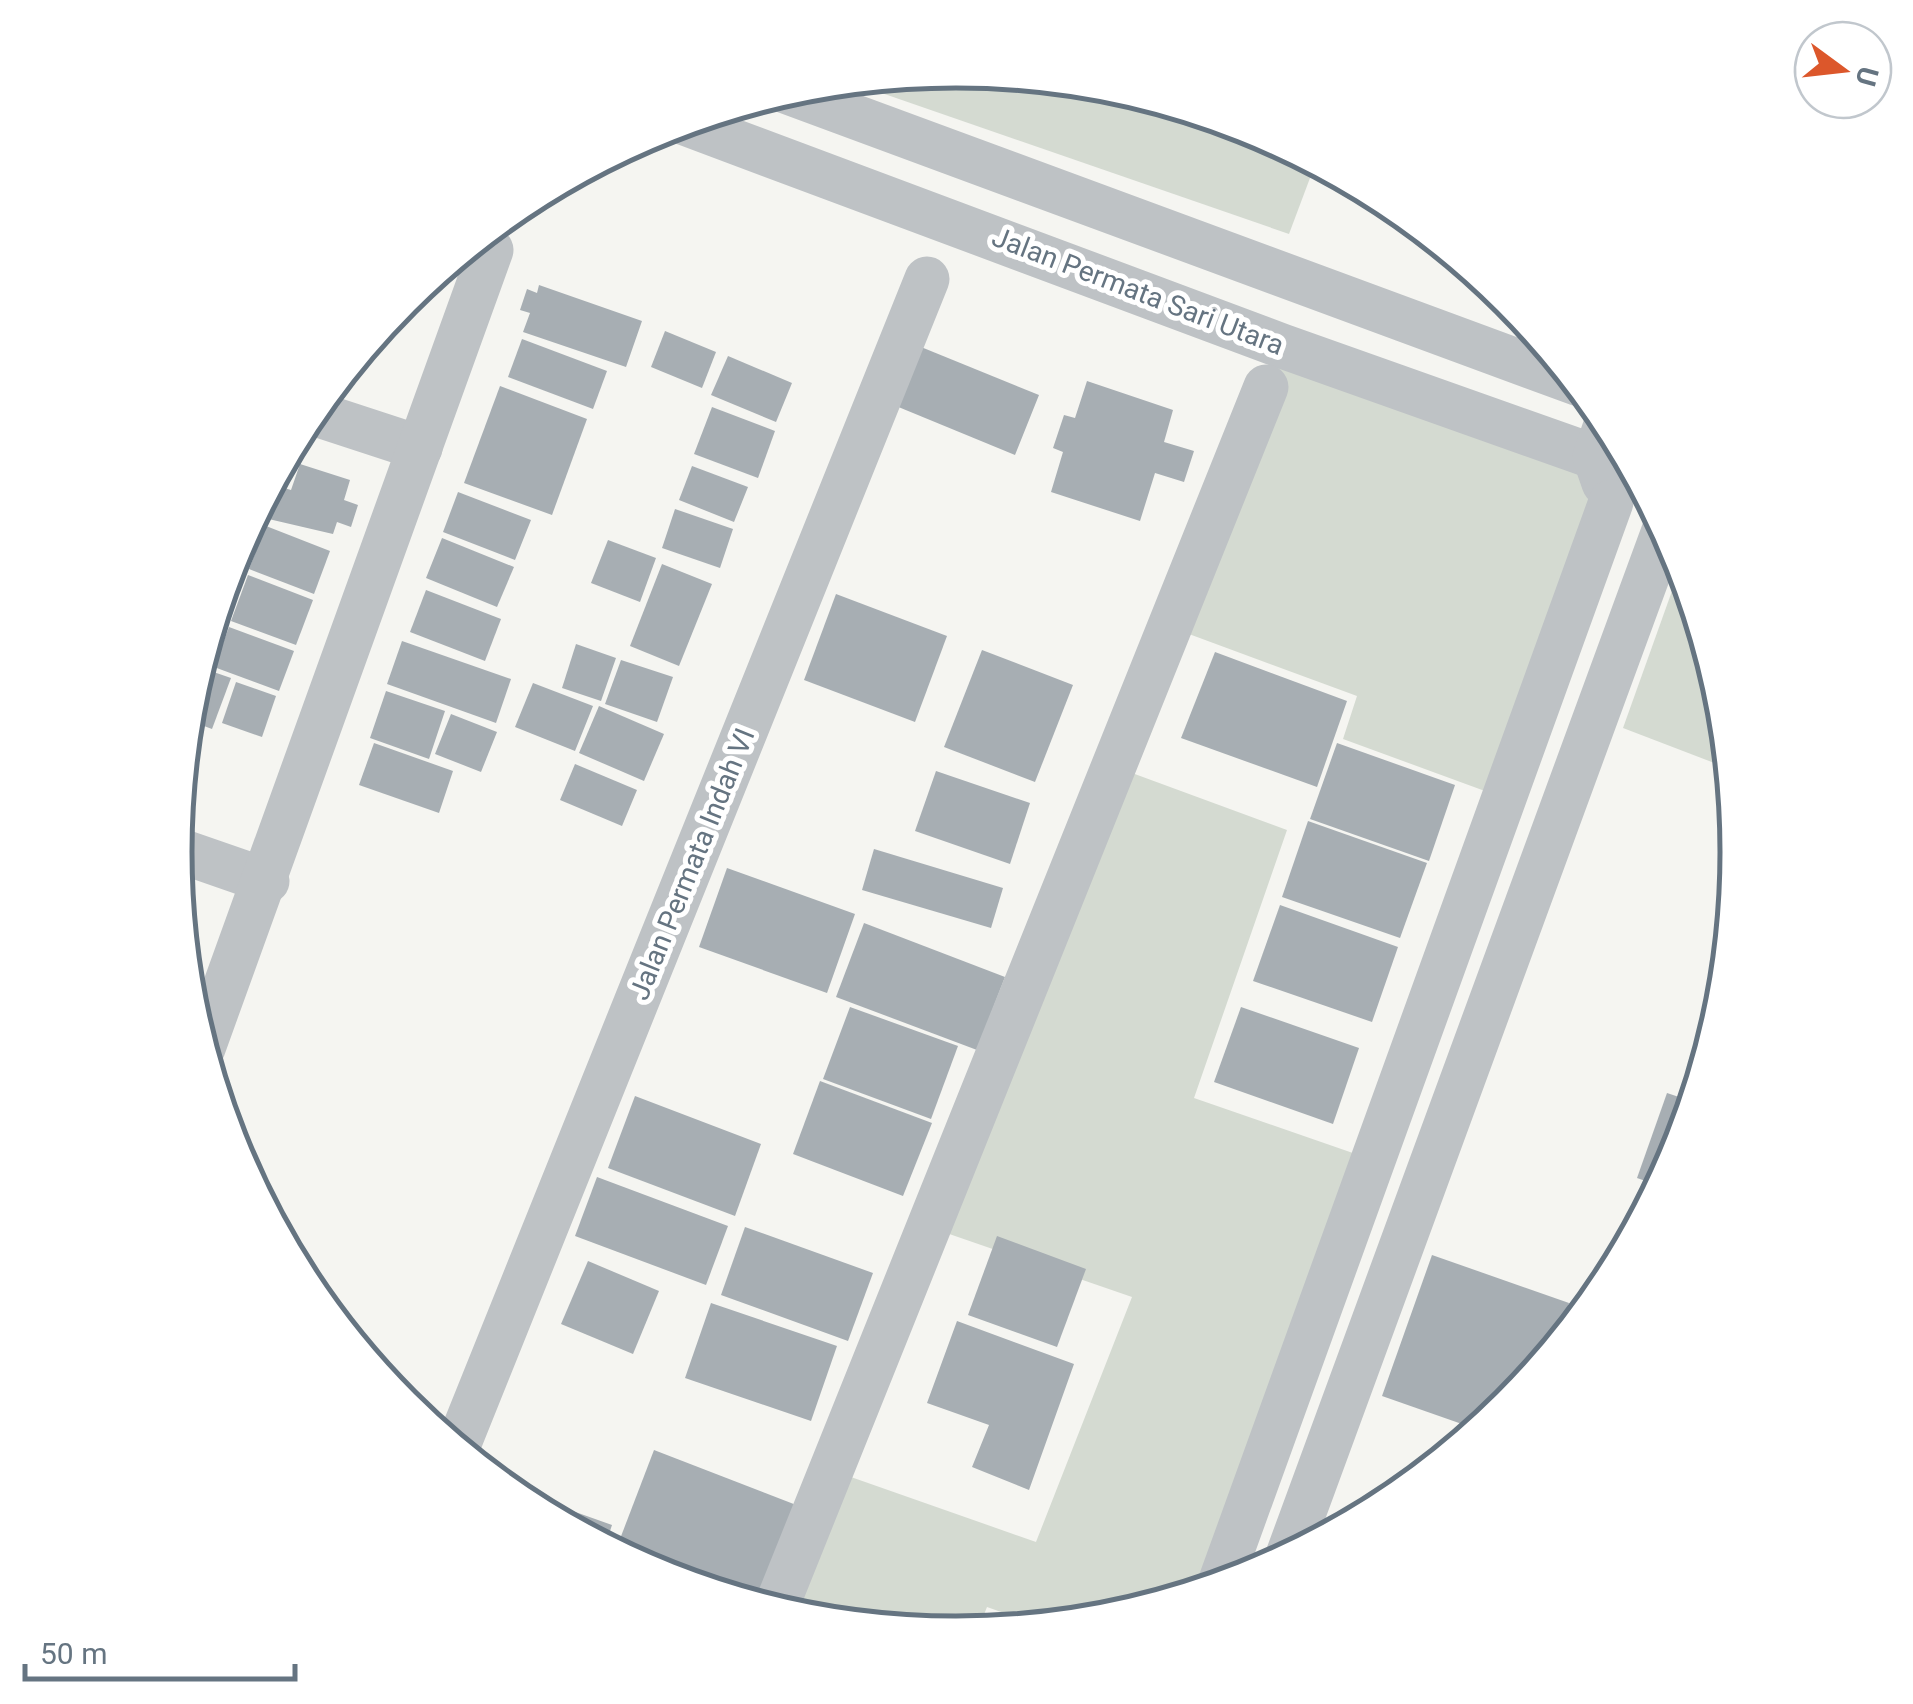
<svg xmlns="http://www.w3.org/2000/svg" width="1913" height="1704" viewBox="0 0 1913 1704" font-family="Roboto,sans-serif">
<rect width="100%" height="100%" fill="#f5f5f1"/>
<g fill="#d4dad1">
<path d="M 956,70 L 1110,85 L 1256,130 L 1316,162 L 1289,234 L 847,81 Z"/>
<path d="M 1282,346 L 1595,457 L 1611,502 L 1504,798 L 1343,739 L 1357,696 L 1170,627 Z"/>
<path d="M 1682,563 L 1724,700 L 1730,769 L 1623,728 Z"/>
<path d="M 1113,766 L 1287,830 L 1194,1098 L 1373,1160 L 1219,1586 L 1108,1619 L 1041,1626 L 987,1607 L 977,1632 L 956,1634 L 803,1619 L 775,1610 L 831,1470 L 1036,1542 L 1132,1297 L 929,1227 Z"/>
</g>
<g fill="#a7aeb3">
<path d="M 539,285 L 642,321 L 626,367 L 523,332 L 530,313 L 520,310 L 527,289 L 537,293 Z"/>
<path d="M 665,331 L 716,352 L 702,388 L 651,367 Z"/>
<path d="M 522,339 L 607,371 L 593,409 L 508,377 Z"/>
<path d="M 921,347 L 1039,395 L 1015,455 L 896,406 Z"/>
<path d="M 728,356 L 792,383 L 776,422 L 711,395 Z"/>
<path d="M 1087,381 L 1173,410 L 1164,442 L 1194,451 L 1184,482 L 1155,473 L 1140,521 L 1051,492 L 1063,452 L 1053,448 L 1064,415 L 1075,418 Z"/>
<path d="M 500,386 L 587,419 L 552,515 L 464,483 Z"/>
<path d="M 712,407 L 775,431 L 758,478 L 694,454 Z"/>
<path d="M 300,464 L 350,480 L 344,500 L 358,505 L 351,527 L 337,522 L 333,534 L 260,517 L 271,484 L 291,490 Z"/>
<path d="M 692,466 L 748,487 L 734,522 L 679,500 Z"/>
<path d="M 458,492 L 531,520 L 515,560 L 443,532 Z"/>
<path d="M 675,509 L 733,529 L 720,568 L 662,548 Z"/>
<path d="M 266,526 L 330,551 L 314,594 L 249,569 Z"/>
<path d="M 442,538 L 514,567 L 497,607 L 426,578 Z"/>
<path d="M 608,540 L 656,558 L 640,602 L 591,583 Z"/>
<path d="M 662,564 L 712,584 L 679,666 L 630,646 Z"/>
<path d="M 248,575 L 313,600 L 296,645 L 231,621 Z"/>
<path d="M 426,590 L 501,619 L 485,661 L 410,632 Z"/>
<path d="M 836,594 L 947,636 L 915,722 L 804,680 Z"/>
<path d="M 229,627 L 294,651 L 279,691 L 214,667 Z"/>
<path d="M 402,641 L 511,679 L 496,723 L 387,684 Z"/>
<path d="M 576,644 L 616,658 L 601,701 L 562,688 Z"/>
<path d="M 982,650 L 1073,685 L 1035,782 L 944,747 Z"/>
<path d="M 1215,652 L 1347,701 L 1317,787 L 1181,738 Z"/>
<path d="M 621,660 L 673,677 L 657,722 L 605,704 Z"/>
<path d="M 199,667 L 231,678 L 212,729 L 188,720 Z"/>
<path d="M 236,682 L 276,696 L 262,737 L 222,723 Z"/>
<path d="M 533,683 L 593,706 L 575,751 L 515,727 Z"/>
<path d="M 386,691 L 445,711 L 429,759 L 370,738 Z"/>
<path d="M 599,706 L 664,734 L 644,781 L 579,753 Z"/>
<path d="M 451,714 L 497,732 L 481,772 L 435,754 Z"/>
<path d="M 374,743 L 453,771 L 439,813 L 359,785 Z"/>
<path d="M 1337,743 L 1455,785 L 1429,861 L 1310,819 Z"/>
<path d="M 575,764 L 637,790 L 622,826 L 560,800 Z"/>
<path d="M 936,771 L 1030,803 L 1010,864 L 915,831 Z"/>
<path d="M 1308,821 L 1427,863 L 1400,938 L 1282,897 Z"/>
<path d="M 874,849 L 1003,888 L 991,928 L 862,890 Z"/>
<path d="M 727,868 L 855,914 L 827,993 L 699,947 Z"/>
<path d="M 1280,905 L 1398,947 L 1372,1022 L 1253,981 Z"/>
<path d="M 864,923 L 1005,977 L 977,1050 L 836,997 Z"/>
<path d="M 850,1007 L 958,1046 L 931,1119 L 823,1079 Z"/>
<path d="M 1241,1007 L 1359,1048 L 1333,1124 L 1214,1082 Z"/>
<path d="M 820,1081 L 932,1123 L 903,1196 L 793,1154 Z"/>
<path d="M 1667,1093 L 1694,1102 L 1679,1152 L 1660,1186 L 1637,1178 Z"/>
<path d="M 635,1096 L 761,1144 L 735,1216 L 608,1168 Z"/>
<path d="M 597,1177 L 728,1226 L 706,1285 L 575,1236 Z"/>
<path d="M 745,1227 L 873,1273 L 848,1341 L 721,1295 Z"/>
<path d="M 997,1236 L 1086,1269 L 1057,1347 L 968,1315 Z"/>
<path d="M 1614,1250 L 1624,1254 L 1594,1302 L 1593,1302 Z"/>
<path d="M 1432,1255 L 1569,1303 L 1552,1354 L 1509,1405 L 1479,1430 L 1382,1396 Z"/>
<path d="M 588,1261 L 659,1291 L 633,1354 L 561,1324 Z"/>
<path d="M 711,1303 L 837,1346 L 811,1421 L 685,1378 Z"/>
<path d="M 957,1321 L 1074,1364 L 1029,1490 L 972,1467 L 989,1425 L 927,1403 Z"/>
<path d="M 654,1450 L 804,1508 L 766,1608 L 657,1574 L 615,1552 Z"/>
<path d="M 505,1487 L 612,1525 L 605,1546 L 522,1502 Z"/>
<path d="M 993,1614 L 1028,1627 L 987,1631 Z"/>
</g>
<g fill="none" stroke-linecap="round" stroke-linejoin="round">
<g stroke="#bec2c5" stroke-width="45">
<path d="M 785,91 L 1579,384"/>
<path d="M 682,122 L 1282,346 L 1595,457"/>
<path d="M 310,412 L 420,448"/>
<path d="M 1604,483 L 1595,457 L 1608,419"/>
<path d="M 175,849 L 267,881"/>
<path d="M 203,1048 L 491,250"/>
<path d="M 457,1448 L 927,279"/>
<path d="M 1287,1558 L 1665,528"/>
<path d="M 1219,1586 L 1611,502"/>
<path d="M 775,1610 L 1266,387"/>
</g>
</g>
<g text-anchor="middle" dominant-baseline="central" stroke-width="10" stroke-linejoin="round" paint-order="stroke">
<g font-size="28" fill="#657481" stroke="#fff">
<text transform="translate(1138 291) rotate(21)">Jalan Permata Sari Utara</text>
<text transform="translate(692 864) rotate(-68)">Jalan Permata Indah VI</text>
</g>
</g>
<path d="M0 0H1913V1704H0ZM192 852a764 764 0 1 1 1528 0a764 764 0 1 1-1528 0Z" fill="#fff" fill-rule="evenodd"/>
<path fill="none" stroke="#657481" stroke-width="5" d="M192 852a764 764 0 1 1 1528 0a764 764 0 1 1-1528 0Z"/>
<g transform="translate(1843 70) rotate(105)"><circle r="48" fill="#ffffff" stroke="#c1c7cd" stroke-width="2.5"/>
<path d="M0-8L18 38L0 25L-18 38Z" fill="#dc572b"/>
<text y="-15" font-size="28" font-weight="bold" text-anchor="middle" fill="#657481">U</text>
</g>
<path d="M25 1664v15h270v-15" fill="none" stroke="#657481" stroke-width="5"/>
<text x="40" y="1664" font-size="30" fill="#657481" stroke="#ffffff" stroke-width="8" paint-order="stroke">50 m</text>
</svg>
